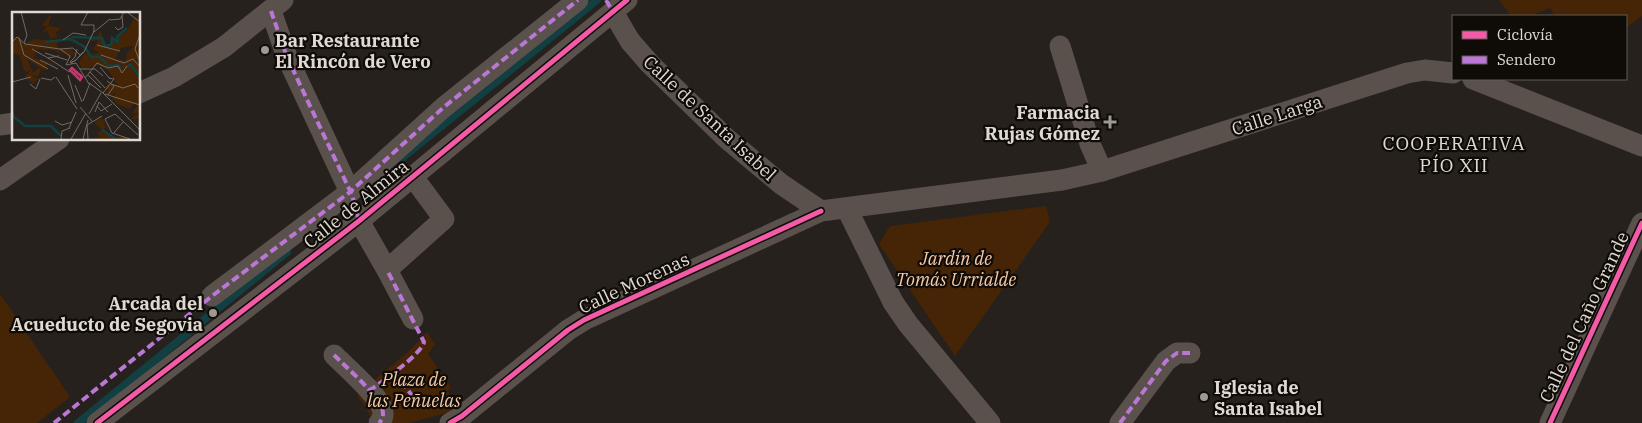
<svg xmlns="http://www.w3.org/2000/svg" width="1642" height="423" viewBox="0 0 1642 423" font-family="'IBM Plex Serif',serif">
<rect width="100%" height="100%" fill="#26211c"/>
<g fill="#452505">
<path d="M 1499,0 L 1642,0 L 1642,16 L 1626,28 L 1626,16 L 1555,16 L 1550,8 L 1530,16 L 1511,16 Z"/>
<path d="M 1046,206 L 1050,222 L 955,356 L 879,244 L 890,226 Z"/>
<path d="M 0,294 L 70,397 L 37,423 L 0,423 Z"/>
<path d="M 427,332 L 435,344 L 428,354 L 451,387 L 447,391 L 461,409 L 409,423 L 373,423 L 367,409 L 357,395 L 410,350 Z"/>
</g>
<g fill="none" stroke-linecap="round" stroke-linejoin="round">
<g stroke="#123f41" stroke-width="8">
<path d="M 402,158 L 597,0"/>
<path d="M 78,423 L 287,252"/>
</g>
<g stroke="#5a514d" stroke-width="21">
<path d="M 271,11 L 287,57 L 350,192"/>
<path d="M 613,12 L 630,41 L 650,64 L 726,138 L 781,184 L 821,211"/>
<path d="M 1060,46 L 1090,144 L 1102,171"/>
<path d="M 1473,79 L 1642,146"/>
<path d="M 139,93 L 174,77 L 224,47 L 283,0"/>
<path d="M 0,125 L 14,123"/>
<path d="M 0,180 L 59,139"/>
<path d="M 847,209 L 893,302 L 908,324 L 990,423"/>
<path d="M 359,221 L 387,270 L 444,219 L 413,177"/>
<path d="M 387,270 L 413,319"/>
<path d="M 212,296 L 350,192 L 444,107 L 578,0"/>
<path d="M 334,355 C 346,367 377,394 382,408 C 384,414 383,419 379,423"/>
<path d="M 97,423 L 359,221 L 627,0"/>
<path d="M 450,423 L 462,416 L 568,330 L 584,320 L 821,211 L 1062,180 L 1102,171 L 1407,73 L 1425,70 L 1453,73"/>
<path d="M 1120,423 L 1166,361 L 1177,353 L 1190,353"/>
<path d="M 1550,423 L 1642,223"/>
</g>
<g stroke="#ba77d6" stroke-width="4" stroke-dasharray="8 4" stroke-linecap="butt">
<path d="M 606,0 L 613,12"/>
<path d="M 271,11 L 287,57 L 352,195 L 359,221"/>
<path d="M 334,355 C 346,367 377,394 382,408 C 384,414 383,419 379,423"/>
<path d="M 394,372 L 423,410"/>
<path d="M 369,391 C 381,382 421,355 424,342 L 387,270"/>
<path d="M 54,423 L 212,296 L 350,192 L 444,107 L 578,0"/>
<path d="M 1120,423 L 1166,361 L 1177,353 L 1190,353"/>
</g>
<g stroke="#0f0b07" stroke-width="8">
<g id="cycleway">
<path d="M 97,423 L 359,221 L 627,0"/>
<path d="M 450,423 L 462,416 L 568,330 L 584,320 L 821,211"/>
<path d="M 1550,423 L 1642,223"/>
</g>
</g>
<use href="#cycleway" stroke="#f35aa7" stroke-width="5"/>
</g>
<g fill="#9f9993" stroke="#0f0b07" stroke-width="2">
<circle cx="265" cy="50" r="5"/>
<path d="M1107.5 114.5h5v5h5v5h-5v5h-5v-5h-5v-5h5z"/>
<circle cx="213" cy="313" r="5"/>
<circle cx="1204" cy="397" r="5"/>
</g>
<g text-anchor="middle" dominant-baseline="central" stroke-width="4.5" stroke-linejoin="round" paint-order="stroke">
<g font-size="18" font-weight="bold" fill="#e0d9d3" stroke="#0f0b07" text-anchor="start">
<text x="275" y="40">Bar Restaurante<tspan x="275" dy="21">El Rincón de Vero</tspan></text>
<text x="1100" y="112" text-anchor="end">Farmacia<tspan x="1100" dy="21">Rujas Gómez</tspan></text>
<text x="203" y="303" text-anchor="end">Arcada del<tspan x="203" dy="21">Acueducto de Segovia</tspan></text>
<text x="1214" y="387">Iglesia de<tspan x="1214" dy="21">Santa Isabel</tspan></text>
</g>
<g font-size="18" fill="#e0d9d3" stroke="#0f0b07">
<text transform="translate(1277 115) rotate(-18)">Calle Larga</text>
<text transform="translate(710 118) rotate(43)">Calle de Santa Isabel</text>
<text transform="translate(356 204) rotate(-39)">Calle de Almira</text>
<text transform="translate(634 283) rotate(-25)">Calle Morenas</text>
<text transform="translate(1584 317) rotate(-65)">Calle del Caño Grande</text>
</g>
<g font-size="18" font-style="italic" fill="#f7caa7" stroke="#0f0b07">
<text x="956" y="258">Jardín de<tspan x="956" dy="21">Tomás Urrialde</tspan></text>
<text x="414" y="379">Plaza de<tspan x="414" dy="21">las Peñuelas</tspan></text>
</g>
<g font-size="19" letter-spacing="1" fill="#e0d9d3" stroke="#0f0b07">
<text x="1454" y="143">COOPERATIVA<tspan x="1454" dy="22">PÍO XII</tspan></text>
</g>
</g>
<g transform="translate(12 12)">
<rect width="128" height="128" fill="#26211c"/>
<path d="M 40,1 L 36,14 L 50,16 L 43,21 L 46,25 L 38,27 L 36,19 L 30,21 L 35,15 L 30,13 ZM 123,5 L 127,6 L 127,106 L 125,107 L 117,108 L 127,101 L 120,101 L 125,94 L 122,91 L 117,97 L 103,91 L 103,87 L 99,90 L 104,79 L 100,83 L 94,81 L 96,78 L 91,75 L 98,72 L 106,74 L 96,58 L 87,53 L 70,57 L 67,50 L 73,41 L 76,43 L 67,31 L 57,27 L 45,31 L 46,36 L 59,37 L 63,41 L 57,48 L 57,44 L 47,38 L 50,43 L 42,38 L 20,37 L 24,41 L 22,46 L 40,51 L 42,54 L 36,51 L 33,59 L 15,47 L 21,61 L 27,56 L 29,58 L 26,64 L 19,65 L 27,66 L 21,72 L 13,65 L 18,59 L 14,60 L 11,56 L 8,43 L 0,41 L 0,31 L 7,23 L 11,33 L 22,27 L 44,29 L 61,24 L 61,21 L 61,27 L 59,27 L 65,28 L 77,42 L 85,42 L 87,40 L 81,37 L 87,28 L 80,29 L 73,24 L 83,27 L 89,18 L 92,34 L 99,32 L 100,26 L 106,30 L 105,26 L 114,20 ZM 122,34 L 115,41 L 114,49 L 103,47 L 109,36 ZM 89,106 L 93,109 L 92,114 L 96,113 L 92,117 L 95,120 L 103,126 L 113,124 L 113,127 L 78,127 L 88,125 L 85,120 L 90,118 L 82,110 Z" fill="#452505" fill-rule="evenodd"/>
<path fill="none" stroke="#123f41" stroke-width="2.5" d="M 60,25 L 90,26 L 93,34 L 99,33 L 100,26 L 106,30 L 105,25 L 115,16M 33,30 L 58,27 L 73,35 L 79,45 L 88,45 L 96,54 L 106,53 L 109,57M 113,55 L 119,53 L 128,65M 0,97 L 1,104 L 13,114 L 39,114 L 49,124M 90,118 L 104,127"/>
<path fill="none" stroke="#706b65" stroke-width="1" d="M 9,0 L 15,23 L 12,31M 76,0 L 69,13 L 82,13 L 82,20 L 98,7M 115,0 L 128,10M 98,8 L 108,7 L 112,0M 103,15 L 106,18 L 111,15 L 110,4M 128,22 L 123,37 L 128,50M 128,24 L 128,47M 7,26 L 12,43 L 36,57M 51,28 L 61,21 L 74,23M 0,30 L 5,25 L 13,32 L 48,37M 85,33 L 108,39M 20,37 L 36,46 L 47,44M 48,37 L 61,36 L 68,43M 48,37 L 58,44 L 54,53 L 64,51 L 77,72M 72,40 L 82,19M 33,41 L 55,48M 89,43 L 112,51 L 121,47 L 128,55M 36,46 L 56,59 L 70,63M 28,48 L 46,57M 58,50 L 63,45 L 65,37M 58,51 L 64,48 L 70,41 L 72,40 L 64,48 L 59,51M 88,55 L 98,67M 68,57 L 83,57 L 91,64M 78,60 L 93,76M 56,63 L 64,91M 76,63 L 89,76M 44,65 L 65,97M 29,66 L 39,68 L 43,65M 73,66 L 85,51 L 96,56 L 106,54 L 110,61 L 115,54M 95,69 L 102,74 L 96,83M 0,70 L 19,65M 77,71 L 91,81M 18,72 L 24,77 L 28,67M 99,72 L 111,76 L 123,72 L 126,76M 63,73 L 70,90M 91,81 L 102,67 L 97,66M 91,81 L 128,118M 93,82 L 128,93M 71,89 L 78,71M 85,94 L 89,99 L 100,92M 68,95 L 80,109M 83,100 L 87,90 L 96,100M 77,102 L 89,81M 93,107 L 103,102 L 126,123M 93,107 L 100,121 L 118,127M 43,109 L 50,113 L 60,110M 57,116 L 64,100M 101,122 L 111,110M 49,127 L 50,119 L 58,116M 59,127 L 74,101M 71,127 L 76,108M 76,127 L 75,113 L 90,104"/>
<path fill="#c6356d" fill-opacity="0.15" stroke="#c6356d" stroke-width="2.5" d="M 60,56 L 70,65 L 68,68 L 58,58 Z"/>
<rect width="128" height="128" fill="none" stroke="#e0d9d3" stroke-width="2.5"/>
</g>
<rect x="1452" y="15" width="175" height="65" fill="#0f0b07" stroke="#635d59"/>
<rect x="1462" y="31" width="25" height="8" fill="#f35aa7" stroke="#635d59"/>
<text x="1497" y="40" font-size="15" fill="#e0d9d3">Ciclovía</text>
<rect x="1462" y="56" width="25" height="8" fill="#ba77d6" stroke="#635d59"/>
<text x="1497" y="65" font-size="15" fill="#e0d9d3">Sendero</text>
</svg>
